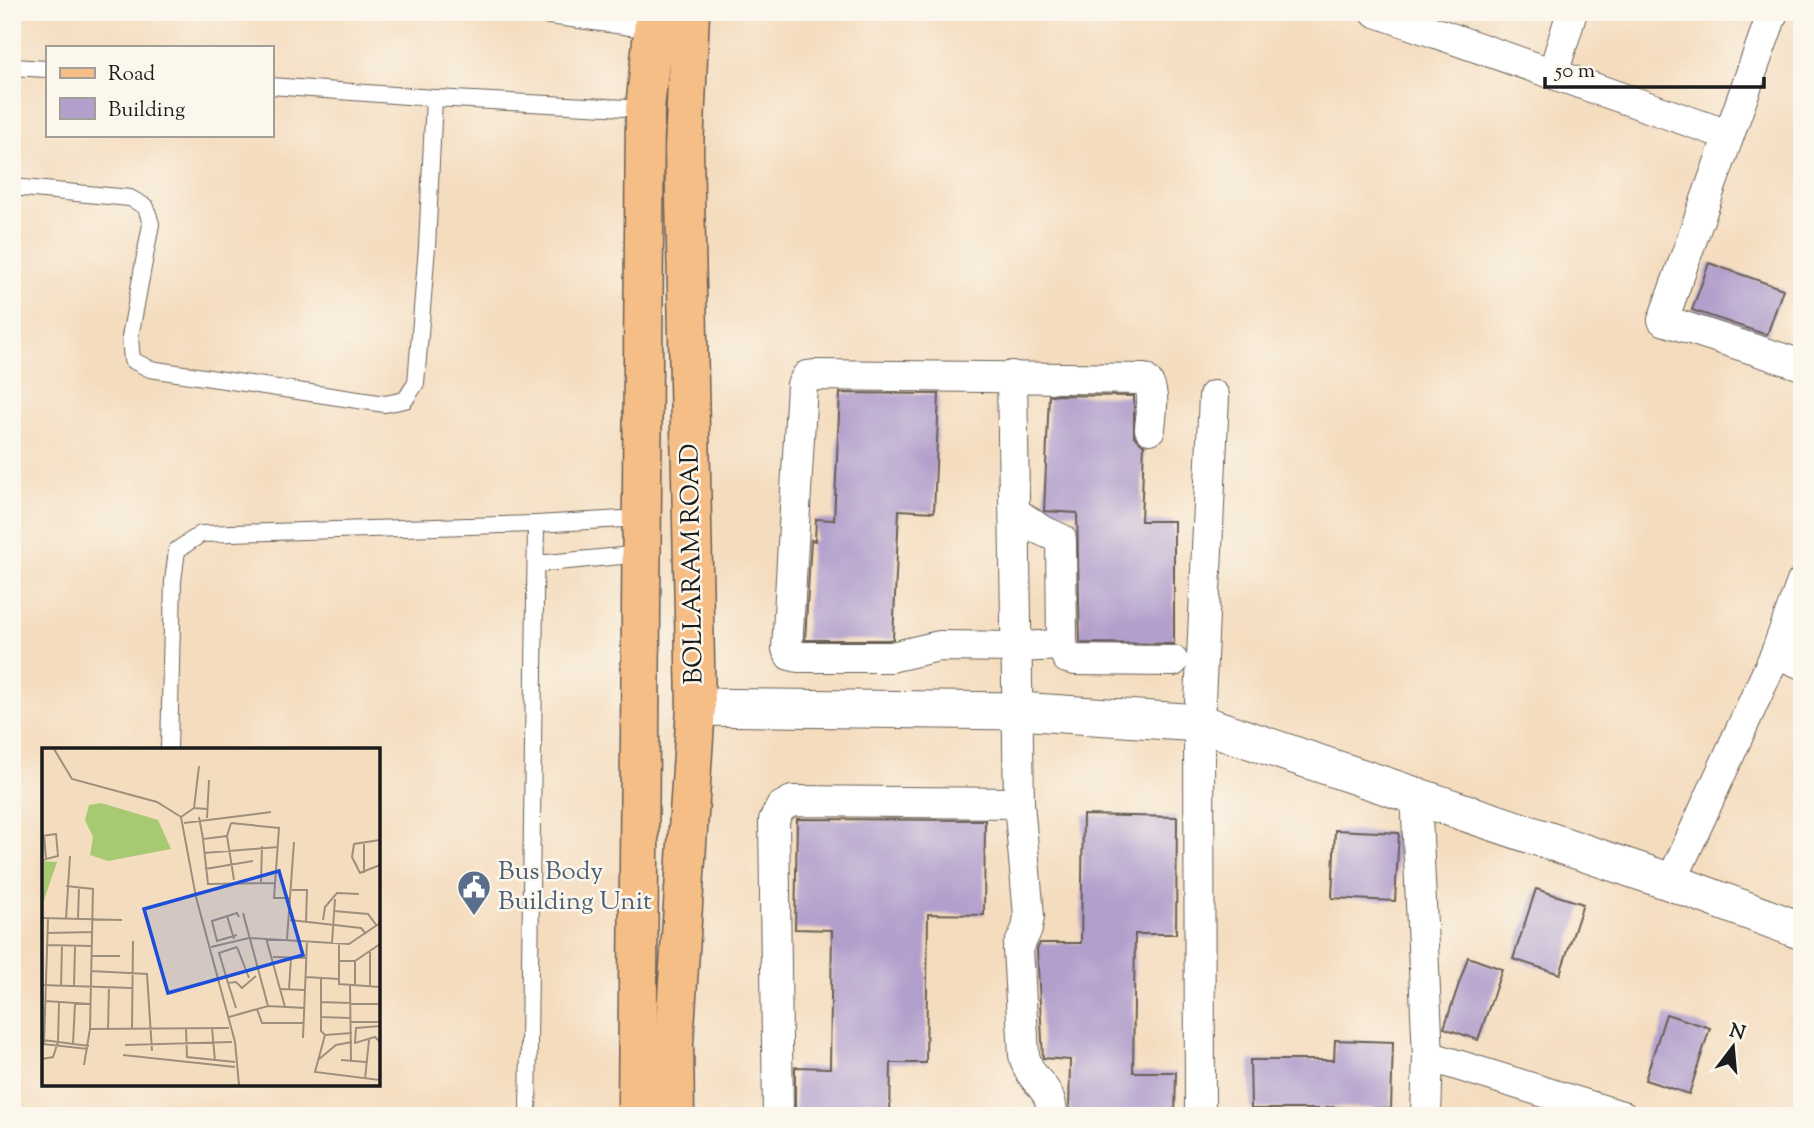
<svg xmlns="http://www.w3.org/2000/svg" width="1814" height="1128" viewBox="0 0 1814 1128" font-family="'Sorts Mill Goudy',serif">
<rect width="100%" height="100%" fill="#fbf7ec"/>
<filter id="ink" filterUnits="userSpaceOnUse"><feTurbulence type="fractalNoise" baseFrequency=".0143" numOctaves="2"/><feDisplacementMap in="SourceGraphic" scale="14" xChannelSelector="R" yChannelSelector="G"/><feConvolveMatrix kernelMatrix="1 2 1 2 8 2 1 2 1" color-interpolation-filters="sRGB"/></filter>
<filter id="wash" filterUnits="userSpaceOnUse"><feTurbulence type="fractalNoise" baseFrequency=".00686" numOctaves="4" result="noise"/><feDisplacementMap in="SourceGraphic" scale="28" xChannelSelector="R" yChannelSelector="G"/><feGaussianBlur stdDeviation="1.57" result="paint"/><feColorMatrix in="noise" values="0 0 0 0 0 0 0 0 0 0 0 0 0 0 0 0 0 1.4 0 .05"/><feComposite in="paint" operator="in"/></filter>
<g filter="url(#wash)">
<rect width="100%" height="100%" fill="#f4dcbe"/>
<g id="blocks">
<g fill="#b29fcc">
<path d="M 1709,263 L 1783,289 L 1767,335 L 1692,310 Z"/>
<path d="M 840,393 L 939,394 L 934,512 L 899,510 L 893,639 L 889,640 L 805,640 L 811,540 L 815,541 L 816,519 L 834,520 Z"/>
<path d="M 1049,395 L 1134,396 L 1134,436 L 1144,445 L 1141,521 L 1174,521 L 1174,644 L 1080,643 L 1077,513 L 1044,511 Z"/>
<path d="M 1083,815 L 1177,817 L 1176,934 L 1135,934 L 1133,1072 L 1176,1072 L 1175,1116 L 1069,1116 L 1070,1060 L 1043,1058 L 1037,949 L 1040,943 L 1081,943 Z"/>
<path d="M 797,819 L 985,820 L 984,915 L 928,914 L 926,1063 L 891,1063 L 890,1116 L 795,1116 L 795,1067 L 830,1068 L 832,930 L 795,929 Z"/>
<path d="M 1335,830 L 1399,833 L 1395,901 L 1332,898 Z"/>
<path d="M 1536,889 L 1583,904 L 1560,974 L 1513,959 Z"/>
<path d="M 1468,957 L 1502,969 L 1478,1040 L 1444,1028 Z"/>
<path d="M 1666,1014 L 1710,1028 L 1689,1094 L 1645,1080 Z"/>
<path d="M 1335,1040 L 1393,1042 L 1391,1109 L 1327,1107 L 1327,1109 L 1251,1109 L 1250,1060 L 1334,1060 Z"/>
</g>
</g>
</g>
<g filter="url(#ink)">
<use href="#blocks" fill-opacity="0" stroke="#685f55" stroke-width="2"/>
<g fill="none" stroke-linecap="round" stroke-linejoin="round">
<g stroke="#685f55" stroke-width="18">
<g id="service">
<path d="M 520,12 L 653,30"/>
<path d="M 12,67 L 47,69"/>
<path d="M 271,86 L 434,98 L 645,109"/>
<path d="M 12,187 L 130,198 L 146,207 L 151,224 L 130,337 L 132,360 L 150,369 L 385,404 L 405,400 L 416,383 L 427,247 L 434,98"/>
<path d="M 536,564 L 642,554"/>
<path d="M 169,750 L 173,581 L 177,550 L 201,534 L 536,524 L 641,518"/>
<path d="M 528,1116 L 536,524"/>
</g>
</g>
<g stroke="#685f55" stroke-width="32">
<g id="minor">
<path d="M 1376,12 L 1728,135"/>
<path d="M 1773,12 L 1663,320 L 1802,365"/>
<path d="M 1553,74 L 1572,12"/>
<path d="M 1012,376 L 1019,803 L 1029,916 L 1027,929 L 1018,948 L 1024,1055 C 1030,1085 1052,1083 1052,1116"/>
<path d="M 1015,512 L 1041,530 L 1061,539 L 1062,645 L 1067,658 L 1075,660 L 1173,661"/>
<path d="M 1062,645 L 1017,647 L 939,646 L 891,657 L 798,657 L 790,655 L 787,649 L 802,385 L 807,376 L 814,375 L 1144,379 C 1157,389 1151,413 1150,429"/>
<path d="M 1776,653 L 1802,664"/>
<path d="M 1416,794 L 1428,1056 L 1426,1116"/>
<path d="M 1671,882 L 1776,653 L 1802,582"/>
<path d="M 1428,1056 L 1622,1116"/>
<path d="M 778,1116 L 774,820 L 781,807 L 792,801 L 1019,803"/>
<path d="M 1200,1116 L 1199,723 L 1214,396"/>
</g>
</g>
<g stroke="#685f55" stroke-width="39">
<path id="tertiary" d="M 696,707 L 1018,711 L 1199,723 L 1671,882 L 1802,931"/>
</g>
<g stroke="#685f55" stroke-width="41">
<g id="primary">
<path d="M 637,1116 L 645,109 L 655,12"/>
<path d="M 675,1116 L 674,1043 L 696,707 L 684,150 L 690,12"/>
</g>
</g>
<use href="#service" stroke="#fff" stroke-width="16"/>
<use href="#minor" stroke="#fff" stroke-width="30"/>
<use href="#tertiary" stroke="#fff" stroke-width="37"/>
<use href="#primary" stroke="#f6be87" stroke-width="38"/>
</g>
</g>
<defs>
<g id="civic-pin" transform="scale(1.75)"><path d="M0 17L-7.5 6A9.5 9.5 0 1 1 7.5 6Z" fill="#5c6f8a" stroke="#fbf7ec"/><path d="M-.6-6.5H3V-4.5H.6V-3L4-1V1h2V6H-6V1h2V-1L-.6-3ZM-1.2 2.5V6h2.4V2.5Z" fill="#fff"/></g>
</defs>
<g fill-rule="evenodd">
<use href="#civic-pin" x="474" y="887"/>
</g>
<g text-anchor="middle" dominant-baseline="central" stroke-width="5" stroke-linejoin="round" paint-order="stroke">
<g font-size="26" fill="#1c1c1c" stroke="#fbf7ec">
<text transform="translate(693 564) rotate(-91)">BOLLARAM ROAD</text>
</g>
<g font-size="26" fill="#4e5e75" stroke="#fbf7ec" text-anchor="start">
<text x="498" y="872">Bus Body<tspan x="498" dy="30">Building Unit</tspan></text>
</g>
</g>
<g transform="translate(42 748)">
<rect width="338" height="338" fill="#f4dcbe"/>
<path d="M 59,55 L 116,72 L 129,101 L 66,113 L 48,107 L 51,89 L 43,72 L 47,57 ZM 0,99 L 1,113 L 15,114 L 0,158 Z" fill="#a7c972"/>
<path fill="none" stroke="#9e8f7d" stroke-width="2" d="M 12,1 L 30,31 L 115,54 L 139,69 L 154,149 L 193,294 L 197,337M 152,60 L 157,18M 139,69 L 152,60 L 165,61M 157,69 L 161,91M 165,70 L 167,32M 142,75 L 229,64M 189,75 L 237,80 L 232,150 L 249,150M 189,75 L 185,88 L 192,132M 2,87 L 4,111M 0,88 L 14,86 L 16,108 L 0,112M 185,88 L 161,91 L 166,136 L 233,135M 338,92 L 312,96 L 310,109 L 318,125 L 338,117M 162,105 L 236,99M 163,121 L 211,113M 322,125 L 322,94M 219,134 L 220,98M 24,138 L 51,141 L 48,281 L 42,317M 250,142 L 265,142 L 264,174M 292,163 L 326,166 L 335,178M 201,165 L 226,258M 185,168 L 192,191M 0,170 L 80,172M 24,171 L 28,108M 36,171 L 37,139M 248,172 L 319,180 L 324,186M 281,172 L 283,159 L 295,145 L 317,146M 6,185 L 50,184M 195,187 L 175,193 L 170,173 L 195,165 L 197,169M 224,190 L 243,259M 245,191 L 252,94M 290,195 L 293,151M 297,195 L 297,236 L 338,239M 5,197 L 50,198M 169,199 L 207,190 L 307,196 L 338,175M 195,199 L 177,205 L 186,235 L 194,234 L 200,240 L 214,228M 195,199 L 207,230M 50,208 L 78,208M 231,209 L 264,210M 298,213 L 313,213 L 338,196M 49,223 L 105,226 L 110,303M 264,229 L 297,231M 279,230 L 279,283 L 283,287 L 273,324 L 337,332 L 338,328M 186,235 L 194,260M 0,237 L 90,240M 308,237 L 309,313M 19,238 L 20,198M 32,238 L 33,198M 313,238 L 313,213M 328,238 L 328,204M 239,241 L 263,242M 247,241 L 249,210M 3,253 L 49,256M 279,254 L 338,256M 215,261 L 220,275 L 262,275M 187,269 L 226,258 L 263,260M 278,269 L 309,270M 309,274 L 338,274M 338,278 L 314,280 L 313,295 L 333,289 L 338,294M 144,280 L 145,309 L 193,314M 170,280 L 173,313M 48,281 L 187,280M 90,281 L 91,193M 66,282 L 67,239M 283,287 L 310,285M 261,290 L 265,193M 1,292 L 47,298M 1,296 L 46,301M 2,296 L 6,171M 31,296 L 33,255M 83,297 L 190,294M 81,307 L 193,319M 0,311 L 11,309 L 16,294 L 17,254M 276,312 L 294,297 L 310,294M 299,312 L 324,314M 323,331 L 327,292"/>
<path fill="#1d4ed8" fill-opacity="0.15" stroke="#1d4ed8" stroke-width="3.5" d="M 237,123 L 261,207 L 126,245 L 102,161 Z"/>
<rect width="338" height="338" fill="none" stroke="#1c1c1c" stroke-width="3.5"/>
</g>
<rect width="1814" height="1128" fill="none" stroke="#fbf7ec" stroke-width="42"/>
<rect x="46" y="46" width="228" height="91" fill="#fbf7ec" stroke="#a29f99" stroke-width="2"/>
<rect x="60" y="68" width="35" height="10" fill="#f6be87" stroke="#a29f99" stroke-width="2"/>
<text x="108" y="80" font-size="21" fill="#1c1c1c">Road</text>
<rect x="60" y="98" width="35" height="21" fill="#b29fcc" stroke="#a29f99" stroke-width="2"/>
<text x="108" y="116" font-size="21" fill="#1c1c1c">Building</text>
<g transform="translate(1733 1047) rotate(16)" stroke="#fbf7ec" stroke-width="5" paint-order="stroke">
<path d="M0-5L12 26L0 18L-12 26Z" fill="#1c1c1c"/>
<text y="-10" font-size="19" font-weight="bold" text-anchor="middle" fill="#1c1c1c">N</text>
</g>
<path d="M1545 77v10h219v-10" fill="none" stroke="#1c1c1c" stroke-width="3.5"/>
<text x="1555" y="77" font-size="21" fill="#1c1c1c" stroke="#fbf7ec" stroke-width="5" paint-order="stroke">50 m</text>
</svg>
